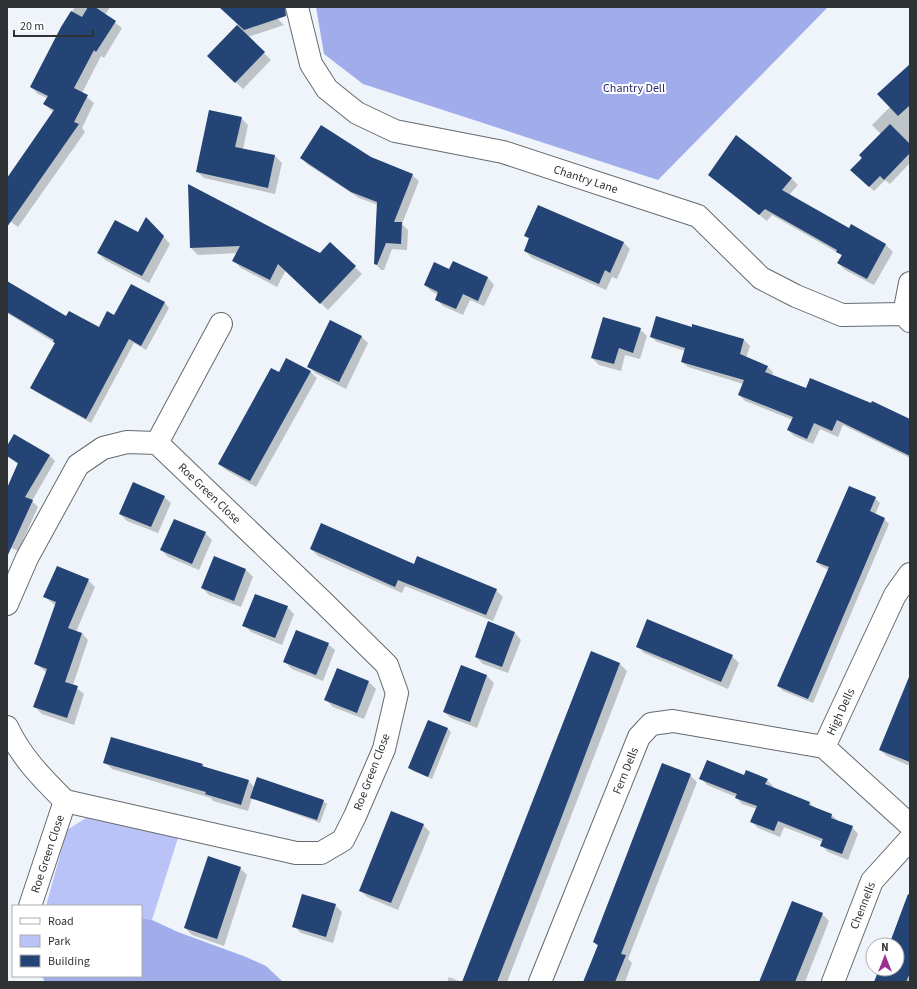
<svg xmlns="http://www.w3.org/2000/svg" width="917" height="989" viewBox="0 0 917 989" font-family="'Source Sans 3',sans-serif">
<rect width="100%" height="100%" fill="#eef4f9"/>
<path fill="#b9c3f7" d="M 86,818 L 178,838 L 152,920 L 141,918 L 141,906 L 46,906 L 67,830 Z"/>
<g fill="#a1aceb">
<path d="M 316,7 L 828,7 L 658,180 L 363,84 L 324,54 Z"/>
<path d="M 141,918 L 152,920 L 178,932 L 246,957 L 266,966 L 283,982 L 45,982 L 42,976 L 141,976 Z"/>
</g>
<g fill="#0003">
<path d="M 75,7 L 110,7 L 105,15 L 122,28 L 104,58 L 101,56 L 82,93 L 94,103 L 82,128 L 85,132 L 18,227 L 7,219 L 7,179 L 53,112 L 44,104 L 47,98 L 38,94 L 31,87 L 62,27 Z"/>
<path d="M 220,7 L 266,7 L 284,25 L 248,37 L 271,60 L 243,89 L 208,56 L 238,24 Z"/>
<path d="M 910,66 L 910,163 L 890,184 L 885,180 L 874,191 L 852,170 L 881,134 L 872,125 L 890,107 Z"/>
<path d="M 241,118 L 248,125 L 243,149 L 275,156 L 282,163 L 275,194 L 204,178 L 197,171 Z"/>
<path d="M 301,157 L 370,158 L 412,175 L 419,181 L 402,224 L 408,230 L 407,250 L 392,249 L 384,270 L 381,270 L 375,263 L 378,205 L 359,198 L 307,164 Z"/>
<path d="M 709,175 L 791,178 L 798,185 L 789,195 L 849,229 L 851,226 L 886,245 L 893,252 L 874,285 L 845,270 L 838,263 L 842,256 L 840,254 L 772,215 L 767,221 Z"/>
<path d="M 189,186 L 320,254 L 330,243 L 362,274 L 328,310 L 286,270 L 277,287 L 241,268 L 234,261 L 237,253 L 198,255 L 191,248 Z"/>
<path d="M 153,225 L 170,244 L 149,283 L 105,260 L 98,253 Z"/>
<path d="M 526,236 L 623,242 L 630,249 L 617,279 L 612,277 L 606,290 L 532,258 L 525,251 L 530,240 Z"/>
<path d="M 453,262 L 488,278 L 494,285 L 484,306 L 470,300 L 463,315 L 443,306 L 436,299 L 438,295 L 431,291 L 425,285 L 449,271 Z"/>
<path d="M 7,282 L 67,318 L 99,329 L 115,316 L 165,303 L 169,308 L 146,350 L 134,343 L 91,423 L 36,392 L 31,387 L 55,343 L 7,313 Z"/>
<path d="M 693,325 L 744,340 L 750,346 L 746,358 L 768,367 L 773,372 L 772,376 L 806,389 L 910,421 L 910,458 L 843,425 L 838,437 L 820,429 L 813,444 L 794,436 L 788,430 L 793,420 L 745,401 L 739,395 L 743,384 L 688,367 L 682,362 L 685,351 L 657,342 L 651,337 L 692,328 Z"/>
<path d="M 640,329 L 647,336 L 640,359 L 625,355 L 621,371 L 599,365 L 592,358 Z"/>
<path d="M 361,336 L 368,343 L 346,389 L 315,373 L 308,366 Z"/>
<path d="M 286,360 L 311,372 L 317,378 L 256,487 L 226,470 L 219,464 L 279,374 Z"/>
<path d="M 15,435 L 50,456 L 55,461 L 32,501 L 38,507 L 18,551 L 7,546 L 7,491 L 19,465 L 7,456 L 7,448 Z"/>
<path d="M 164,497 L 171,503 L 158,533 L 127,521 L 120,514 Z"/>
<path d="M 875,498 L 880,503 L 875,515 L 884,519 L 889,524 L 813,703 L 783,691 L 778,686 L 829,570 L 822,567 L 817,562 Z"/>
<path d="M 205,533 L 212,540 L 199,570 L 168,557 L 161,550 Z"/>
<path d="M 311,549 L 414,565 L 496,590 L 503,597 L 493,621 L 405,586 L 402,593 L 318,556 Z"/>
<path d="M 246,570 L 253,577 L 241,607 L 209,595 L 202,588 Z"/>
<path d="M 88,580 L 95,587 L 76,632 L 82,633 L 88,640 L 73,685 L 84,694 L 74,725 L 42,714 L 35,707 L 47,673 L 36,664 L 56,606 L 44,596 Z"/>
<path d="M 287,607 L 294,614 L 282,645 L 251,632 L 244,625 Z"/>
<path d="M 515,633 L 521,640 L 508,673 L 483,664 L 476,657 Z"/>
<path d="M 328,644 L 335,650 L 323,681 L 292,669 L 285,662 Z"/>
<path d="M 637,646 L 732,656 L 739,663 L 728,689 L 644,653 Z"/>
<path d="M 591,652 L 620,664 L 627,671 L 507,982 L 479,982 Z"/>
<path d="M 461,666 L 487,676 L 494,683 L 477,728 L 451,718 L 444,712 Z"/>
<path d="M 910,678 L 910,766 L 887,756 L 880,750 Z"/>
<path d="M 369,682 L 376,689 L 364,719 L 333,707 L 326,700 Z"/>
<path d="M 447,728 L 451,732 L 432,779 L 413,771 L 410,768 Z"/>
<path d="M 105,762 L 202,765 L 205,767 L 248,780 L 254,787 L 323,801 L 327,804 L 320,823 L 252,798 L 248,811 L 213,801 L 211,798 L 112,769 Z"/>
<path d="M 690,775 L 697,782 L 628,959 L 632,963 L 625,982 L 584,982 L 598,946 L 594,942 Z"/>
<path d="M 744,777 L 767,780 L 773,786 L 772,788 L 810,803 L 816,809 L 832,815 L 838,821 L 852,827 L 858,834 L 848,860 L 828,852 L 821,845 L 823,842 L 784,827 L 780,837 L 758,828 L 752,822 L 757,809 L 742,804 L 736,797 L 707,785 L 701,778 Z"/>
<path d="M 423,825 L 430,832 L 398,910 L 367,897 L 360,890 Z"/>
<path d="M 240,868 L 247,875 L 224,946 L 192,935 L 185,928 Z"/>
<path d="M 910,898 L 910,982 L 875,982 L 880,969 L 897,969 L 897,945 L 890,945 Z"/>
<path d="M 335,905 L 342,912 L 333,943 L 301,933 L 294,926 Z"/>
<path d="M 822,914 L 829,921 L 805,982 L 761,982 Z"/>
<path d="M 449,977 L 461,982 L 447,982 Z"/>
</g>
<g fill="#244475">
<path d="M 88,7 L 95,7 L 116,21 L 96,52 L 94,50 L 74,88 L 88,95 L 74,122 L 79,124 L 7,227 L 7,178 L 54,110 L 43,104 L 48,96 L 30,87 L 61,27 L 71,11 L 82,17 Z"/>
<path d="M 219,7 L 285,7 L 286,16 L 244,30 Z"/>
<path d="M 237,25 L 265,52 L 235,83 L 207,56 Z"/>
<path d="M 910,64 L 910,105 L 898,116 L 877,94 Z"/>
<path d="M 209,110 L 242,117 L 235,147 L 275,155 L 268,188 L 196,172 Z"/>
<path d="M 890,124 L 910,144 L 910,153 L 884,180 L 880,176 L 869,187 L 850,170 L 862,158 L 859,155 Z"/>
<path d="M 321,125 L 371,157 L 413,174 L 394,222 L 402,222 L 401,244 L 386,243 L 377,265 L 374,264 L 377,202 L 351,192 L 300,158 Z"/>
<path d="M 736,135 L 792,178 L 782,190 L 849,228 L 851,224 L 886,244 L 867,279 L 837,263 L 842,255 L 836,252 L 837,250 L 765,209 L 759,215 L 708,175 Z"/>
<path d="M 188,184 L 320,253 L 330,242 L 356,266 L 320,304 L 278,264 L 270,280 L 232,261 L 240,246 L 190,248 Z"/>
<path d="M 538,205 L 624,242 L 610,273 L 605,270 L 599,284 L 524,251 L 529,238 L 524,236 Z"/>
<path d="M 146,217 L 164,236 L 142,276 L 97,253 L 115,220 L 138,232 Z"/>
<path d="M 453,261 L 488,277 L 478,301 L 463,294 L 456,309 L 435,300 L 438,292 L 424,285 L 434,262 L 449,269 Z"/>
<path d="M 7,281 L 66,316 L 69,311 L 99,327 L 107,311 L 114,315 L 131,284 L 165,302 L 141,346 L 129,339 L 86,419 L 30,388 L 55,343 L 53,342 L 54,340 L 7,312 Z"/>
<path d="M 656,316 L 692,327 L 692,324 L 744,339 L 740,354 L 768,366 L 765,372 L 806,388 L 810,378 L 871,403 L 872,401 L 910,419 L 910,456 L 837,420 L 832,431 L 814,423 L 807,439 L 787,430 L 793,417 L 738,395 L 744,380 L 681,362 L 685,348 L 650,337 Z"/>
<path d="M 603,317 L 641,328 L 633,353 L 619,348 L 614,364 L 591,358 Z"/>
<path d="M 330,320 L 362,336 L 339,382 L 307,367 Z"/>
<path d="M 286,358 L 311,371 L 250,481 L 218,464 L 271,368 L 279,372 Z"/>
<path d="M 14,434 L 50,455 L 25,497 L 33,500 L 7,557 L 7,488 L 18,463 L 7,456 L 7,446 Z"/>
<path d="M 133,482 L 165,496 L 151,527 L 119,514 Z"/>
<path d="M 849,486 L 876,497 L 870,511 L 885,518 L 808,699 L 777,686 L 829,567 L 816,562 Z"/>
<path d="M 174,519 L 206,532 L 192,564 L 160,550 Z"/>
<path d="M 321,523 L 414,564 L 417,556 L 497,589 L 486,615 L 398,580 L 395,587 L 310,549 Z"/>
<path d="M 214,556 L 246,569 L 234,601 L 201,588 Z"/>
<path d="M 57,566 L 89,579 L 68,628 L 82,633 L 65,682 L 78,686 L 67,718 L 33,707 L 47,669 L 34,664 L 56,602 L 43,597 Z"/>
<path d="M 255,594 L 288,606 L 275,638 L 242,626 Z"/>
<path d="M 647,619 L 733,655 L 721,682 L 636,647 Z"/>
<path d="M 488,621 L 515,632 L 502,667 L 475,657 Z"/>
<path d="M 296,630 L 329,643 L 316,675 L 283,662 Z"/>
<path d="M 591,651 L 620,663 L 559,824 L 497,982 L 462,982 Z"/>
<path d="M 461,665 L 487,675 L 470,722 L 443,712 Z"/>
<path d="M 337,668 L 369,681 L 357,713 L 324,700 Z"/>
<path d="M 909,677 L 910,677 L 910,762 L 879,750 Z"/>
<path d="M 428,720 L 448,728 L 428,777 L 408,768 Z"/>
<path d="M 111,737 L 203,764 L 202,766 L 249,780 L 241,805 L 205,794 L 206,792 L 103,763 Z"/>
<path d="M 707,760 L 744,775 L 746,770 L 768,779 L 765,784 L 810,802 L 809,805 L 832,814 L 831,818 L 853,826 L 842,854 L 820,846 L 823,839 L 778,821 L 774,831 L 750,822 L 757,806 L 735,798 L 737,794 L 699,779 Z"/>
<path d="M 662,763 L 691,774 L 621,954 L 626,955 L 615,982 L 583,982 L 598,945 L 593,942 Z"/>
<path d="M 257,777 L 324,800 L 317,820 L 250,798 Z"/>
<path d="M 391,811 L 424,824 L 391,903 L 359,891 Z"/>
<path d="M 208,856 L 241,867 L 217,939 L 184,928 Z"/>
<path d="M 302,894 L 336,904 L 326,937 L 292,927 Z"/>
<path d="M 908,894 L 910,895 L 910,973 L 906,982 L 874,982 L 879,969 L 897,969 L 897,945 L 889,945 Z"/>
<path d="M 792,901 L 823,913 L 795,982 L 759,982 Z"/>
</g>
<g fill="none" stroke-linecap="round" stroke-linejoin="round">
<g stroke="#646a6e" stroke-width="24">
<g id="minor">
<path id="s1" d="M 297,7 L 311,64 L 327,89 L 357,113 L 395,131 L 503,152 L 698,216 L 761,278 L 796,296 L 842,315 L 904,314 L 910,321"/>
<path d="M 904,314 L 910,283"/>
<path d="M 157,443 L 221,324"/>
<path d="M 910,574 L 895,595 L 824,747 L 910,825"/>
<path id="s2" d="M 7,604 L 27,558 L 78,465 L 103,448 L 127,442 L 157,443 L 323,602 L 387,665 L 397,693 L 384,749 L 355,816 L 343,840 L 321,853 L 296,853 L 65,801 C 42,778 21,757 7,727"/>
<path id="s3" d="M 30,906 L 65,801"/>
<path id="s4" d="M 540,982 L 639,737 L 651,724 L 673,721 L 824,747"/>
<path id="s5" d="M 833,982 L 872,881 L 910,839"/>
</g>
</g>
<use href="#minor" stroke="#fff" stroke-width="22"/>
</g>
<g text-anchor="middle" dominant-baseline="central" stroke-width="4" stroke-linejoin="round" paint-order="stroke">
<g font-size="12" fill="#26276f" stroke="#fff">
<text x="634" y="88">Chantry Dell</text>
</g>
<g font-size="12" fill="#2f3234" stroke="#fff">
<text stroke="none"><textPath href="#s1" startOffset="366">Chantry Lane</textPath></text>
<text stroke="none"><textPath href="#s2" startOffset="314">Roe Green Close</textPath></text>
<text transform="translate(841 712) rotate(-65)">High Dells</text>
<text stroke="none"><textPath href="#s4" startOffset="228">Fern Dells</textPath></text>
<text transform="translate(372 772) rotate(-69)">Roe Green Close</text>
<text stroke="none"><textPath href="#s3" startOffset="55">Roe Green Close</textPath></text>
<text stroke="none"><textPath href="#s5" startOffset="82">Chennells</textPath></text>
</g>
</g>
<rect width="917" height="989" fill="none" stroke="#2f3234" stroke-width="16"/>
<rect x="12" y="905" width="130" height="72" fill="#ffffff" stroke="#acadae"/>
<rect x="20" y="918" width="20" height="6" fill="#ffffff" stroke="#acadae"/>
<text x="48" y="925" font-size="12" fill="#2f3234">Road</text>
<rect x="20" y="935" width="20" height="12" fill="#b9c3f7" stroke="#acadae"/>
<text x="48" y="945" font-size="12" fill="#2f3234">Park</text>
<rect x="20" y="955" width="20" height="12" fill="#244475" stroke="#acadae"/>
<text x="48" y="965" font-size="12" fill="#2f3234">Building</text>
<g transform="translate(885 957)"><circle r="19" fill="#ffffff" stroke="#acadae"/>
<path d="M0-3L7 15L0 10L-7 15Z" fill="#9b3192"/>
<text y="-6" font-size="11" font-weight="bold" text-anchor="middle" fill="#2f3234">N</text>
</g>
<path d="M14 30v6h79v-6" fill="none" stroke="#2f3234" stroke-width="2"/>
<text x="20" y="30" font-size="12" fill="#2f3234" stroke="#ffffff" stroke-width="3" paint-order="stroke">20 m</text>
</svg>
